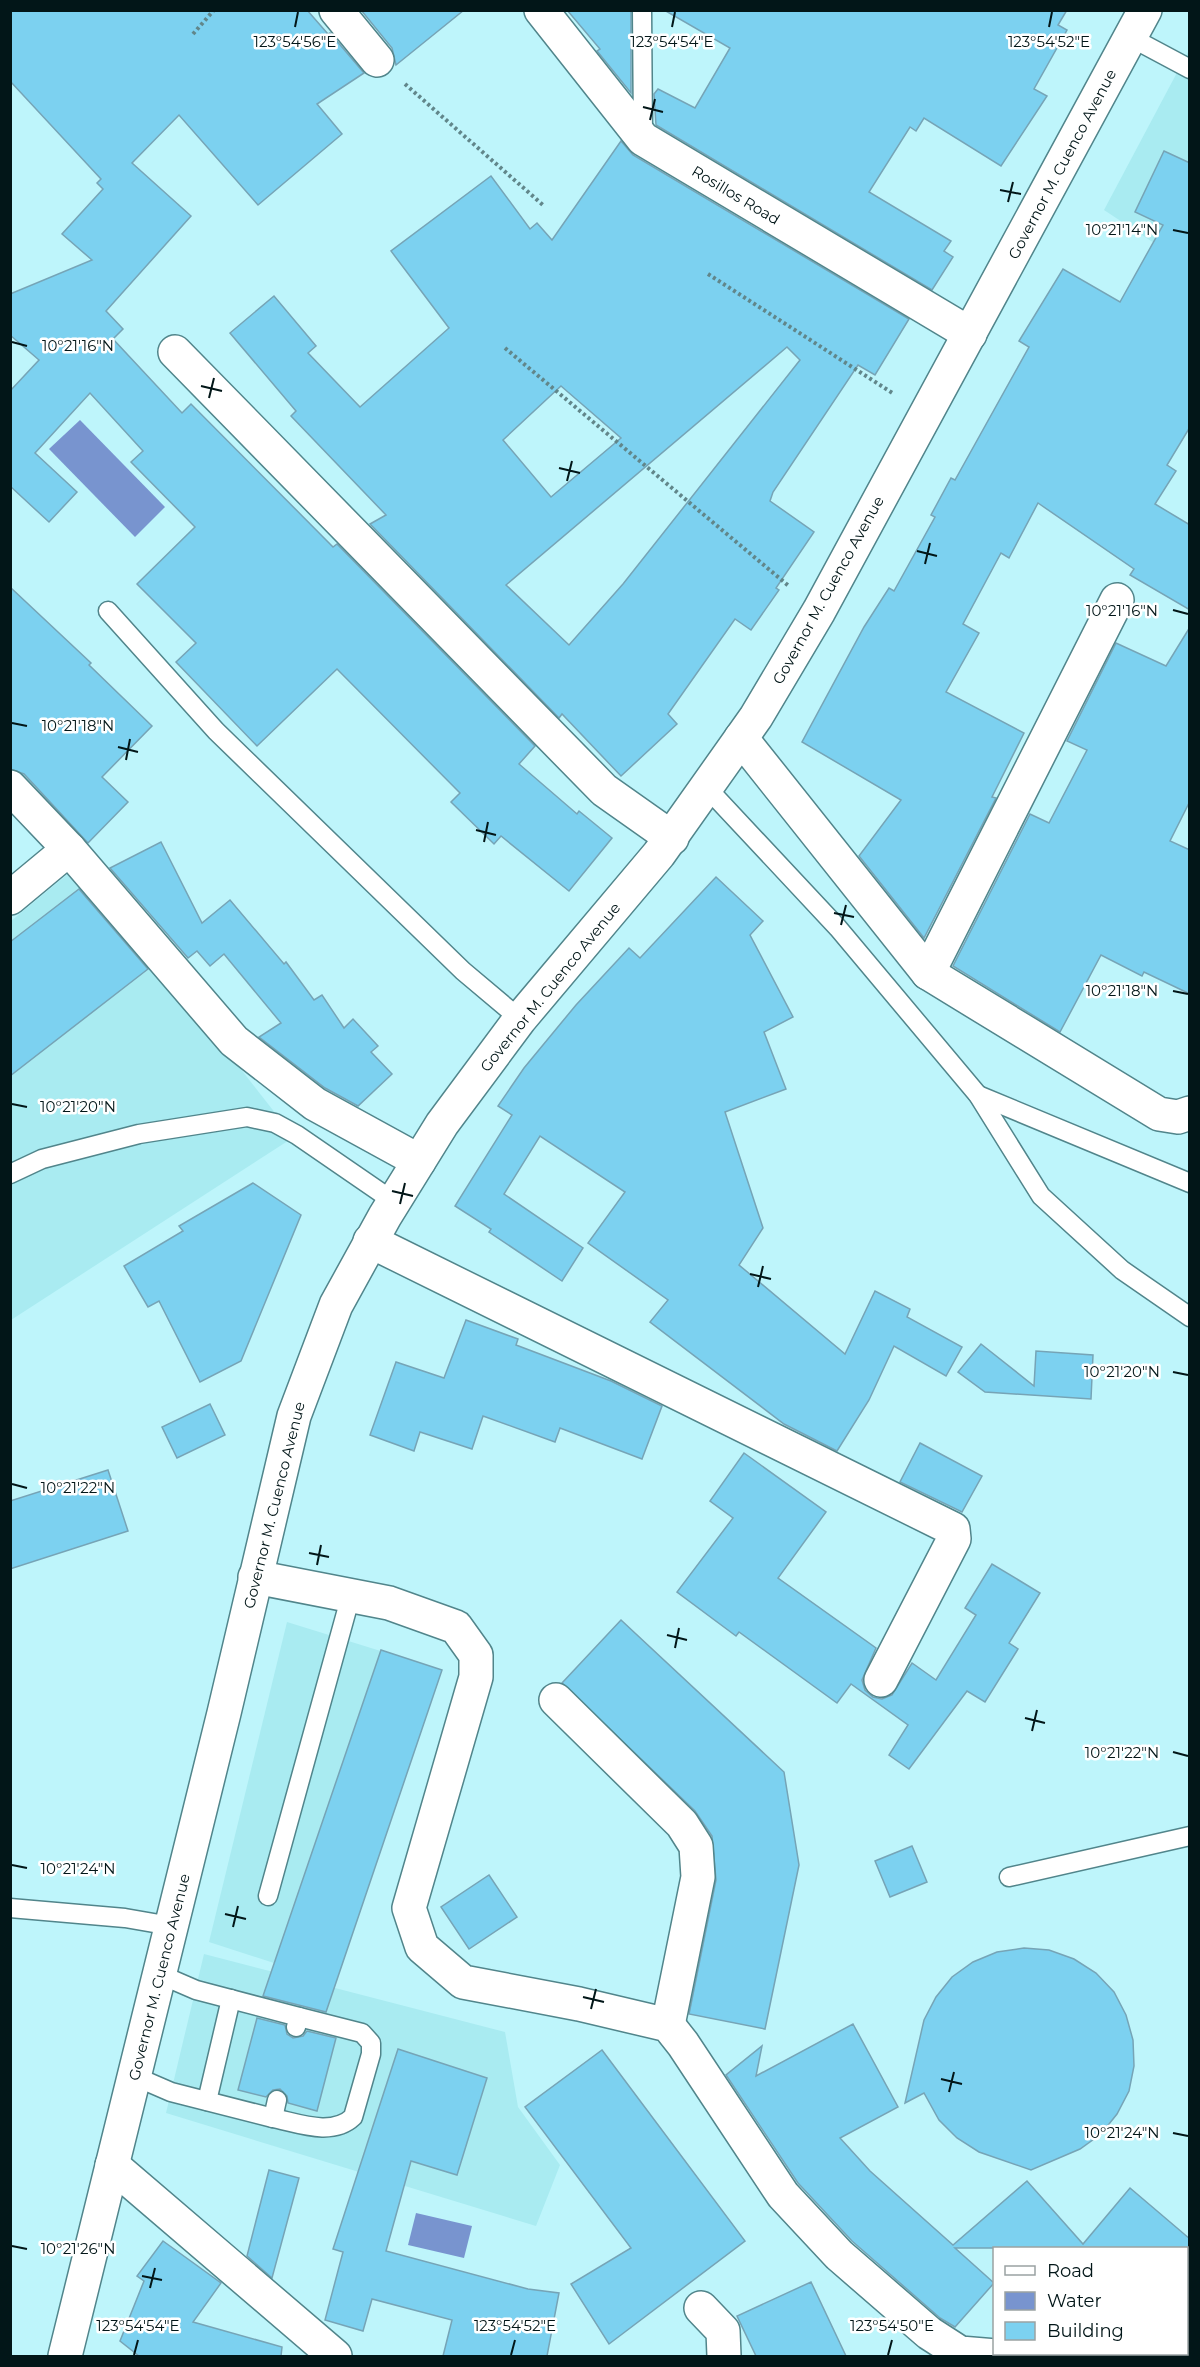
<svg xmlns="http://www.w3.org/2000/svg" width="1200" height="2367" viewBox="0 0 1200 2367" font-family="Montserrat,sans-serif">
<rect width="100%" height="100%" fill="#bef5fb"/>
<g fill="#a9ebf1">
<path d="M 1189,50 L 1189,266 L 1104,210 Z"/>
<path d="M 80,864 L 294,1137 L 11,1320 L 11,921 Z"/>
<path d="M 287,1622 L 442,1670 L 274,1963 L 209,1942 Z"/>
<path d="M 204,1954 L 505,2032 L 518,2107 L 560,2165 L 536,2226 L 166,2113 Z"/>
</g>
<g fill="#7894cf">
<path d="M 80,420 L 165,507 L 135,537 L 49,449 Z"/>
<path d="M 416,2213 L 472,2226 L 464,2258 L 408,2245 Z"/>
</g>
<g fill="#7cd1f0" stroke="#76a4b6" stroke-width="1.5" fill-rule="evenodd">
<path d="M 10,10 L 307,10 L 328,34 L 330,33 L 364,73 L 317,104 L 342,134 L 258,205 L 179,115 L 132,163 L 191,216 L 106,311 L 123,329 L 113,339 L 182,413 L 191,404 L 333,547 L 337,544 L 535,746 L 519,764 L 577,814 L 579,811 L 612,838 L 569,891 L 501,836 L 494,844 L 451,802 L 460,793 L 337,669 L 257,746 L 176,662 L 196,643 L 137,584 L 195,527 L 131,462 L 143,451 L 90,393 L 35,453 L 77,492 L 49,522 L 10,486 L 10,391 L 39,360 L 10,335 L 10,294 L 92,260 L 62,234 L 103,189 L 97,183 L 101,179 L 10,81 Z"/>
<path d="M 361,10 L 464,10 L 396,65 L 392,48 Z"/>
<path d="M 567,10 L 631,10 L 631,93 L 597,51 L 600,49 Z"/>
<path d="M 664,10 L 1067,10 L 1058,25 L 1067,30 L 1034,89 L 1047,96 L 1001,166 L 924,118 L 916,131 L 910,127 L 869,192 L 951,241 L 944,251 L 953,257 L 932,290 L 656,125 L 654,94 L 658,89 L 695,108 L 730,48 Z"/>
<path d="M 621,141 L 633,155 L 909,319 L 875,375 L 858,365 L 773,492 L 770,501 L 814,532 L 776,588 L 779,590 L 751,630 L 735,619 L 668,714 L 677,724 L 621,776 L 562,714 L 559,718 L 370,524 L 386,515 L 291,416 L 296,411 L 230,333 L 274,296 L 316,346 L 308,353 L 360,407 L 449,328 L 391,251 L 491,176 L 530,229 L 537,223 L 552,240 ZM 787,347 L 800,360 L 623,584 L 569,645 L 506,585 ZM 561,386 L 621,438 L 551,497 L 503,440 Z"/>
<path d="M 1164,151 L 1190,163 L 1190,427 L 1167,465 L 1176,471 L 1155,504 L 1190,525 L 1190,610 L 1130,575 L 1134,569 L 1038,503 L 1009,558 L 1001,553 L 963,624 L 979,633 L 946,692 L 1024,733 L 992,797 L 996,798 L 924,938 L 859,856 L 901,800 L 802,742 L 864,627 L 889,588 L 894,591 L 935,517 L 931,515 L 951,478 L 955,480 L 1029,347 L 1019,341 L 1063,269 L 1120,302 L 1163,225 L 1135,212 Z"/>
<path d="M 10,587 L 91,663 L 89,665 L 152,726 L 102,777 L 128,802 L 88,843 L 24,774 L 10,769 Z"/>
<path d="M 1190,627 L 1190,801 L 1170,841 L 1190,850 L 1190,994 L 1144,972 L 1142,976 L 1101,955 L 1060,1032 L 953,966 L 1030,814 L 1049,823 L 1087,750 L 1067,741 L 1116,643 L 1166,666 Z"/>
<path d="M 161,842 L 202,923 L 230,900 L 284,964 L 286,962 L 314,1000 L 322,995 L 344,1028 L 353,1019 L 378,1046 L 371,1052 L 392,1074 L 358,1106 L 325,1088 L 259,1037 L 281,1023 L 224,954 L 210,966 L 197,951 L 188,958 L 110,868 Z"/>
<path d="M 716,877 L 763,921 L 750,935 L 793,1017 L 764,1032 L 786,1089 L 725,1112 L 763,1228 L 739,1265 L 845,1354 L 875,1291 L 910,1309 L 907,1317 L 962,1347 L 946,1376 L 894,1346 L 869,1400 L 837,1451 L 784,1424 L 650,1322 L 668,1300 L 588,1243 L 625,1192 L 540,1136 L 504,1194 L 583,1248 L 562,1281 L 489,1232 L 491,1229 L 455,1206 L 512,1115 L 498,1106 L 524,1068 L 576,1005 L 629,948 L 640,958 Z"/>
<path d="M 79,889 L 148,969 L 10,1076 L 10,942 Z"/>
<path d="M 253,1183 L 301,1215 L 241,1361 L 200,1382 L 159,1301 L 148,1307 L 124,1266 L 183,1231 L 179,1226 Z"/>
<path d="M 466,1320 L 518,1339 L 516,1345 L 611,1381 L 662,1406 L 642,1459 L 560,1428 L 555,1442 L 483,1416 L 472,1449 L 420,1432 L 414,1451 L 370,1435 L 396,1362 L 444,1378 Z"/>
<path d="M 981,1344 L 1034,1386 L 1036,1351 L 1093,1355 L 1091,1399 L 985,1392 L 958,1372 Z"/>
<path d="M 210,1404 L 225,1435 L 177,1458 L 162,1427 Z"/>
<path d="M 920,1443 L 982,1476 L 962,1512 L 900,1482 Z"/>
<path d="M 744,1453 L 826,1512 L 778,1578 L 876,1648 L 862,1680 L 865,1690 L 873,1697 L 882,1699 L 892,1695 L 912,1663 L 936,1680 L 976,1615 L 965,1608 L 992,1564 L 1040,1593 L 1009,1643 L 1018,1649 L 985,1702 L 967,1691 L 909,1769 L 889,1755 L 908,1725 L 851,1684 L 837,1703 L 739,1632 L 736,1636 L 677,1592 L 733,1518 L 710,1501 Z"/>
<path d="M 108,1470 L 128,1531 L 10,1569 L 10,1501 Z"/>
<path d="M 621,1620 L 784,1772 L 799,1865 L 765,2029 L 689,2014 L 716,1880 L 712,1836 L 695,1811 L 562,1683 Z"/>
<path d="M 381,1650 L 442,1670 L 326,2012 L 263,1996 Z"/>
<path d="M 912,1846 L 927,1882 L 890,1897 L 875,1861 Z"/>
<path d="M 489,1875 L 517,1917 L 469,1949 L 441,1907 Z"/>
<path d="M 1024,1948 L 1049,1950 L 1074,1959 L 1096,1973 L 1114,1992 L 1126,2015 L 1133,2040 L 1134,2066 L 1129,2091 L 1117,2114 L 1101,2134 L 1080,2149 L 1031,2170 L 979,2152 L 957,2138 L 939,2120 L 924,2093 L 905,2103 L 924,2020 L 936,1997 L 952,1977 L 973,1962 L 997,1952 Z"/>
<path d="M 257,2018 L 285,2025 L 287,2034 L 293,2038 L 303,2036 L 307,2031 L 336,2038 L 317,2111 L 288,2103 L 287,2096 L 280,2089 L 273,2090 L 266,2097 L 238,2090 Z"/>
<path d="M 853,2024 L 898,2107 L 840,2138 L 870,2171 L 953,2245 L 1027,2181 L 1083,2244 L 1130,2188 L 1190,2239 L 1190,2248 L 955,2248 L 994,2283 L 955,2327 L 940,2318 L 852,2241 L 798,2183 L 726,2075 L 762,2046 L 756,2076 Z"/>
<path d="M 398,2049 L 487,2078 L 457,2175 L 411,2161 L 386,2251 L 528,2289 L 559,2293 L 547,2356 L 443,2356 L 452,2320 L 372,2299 L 363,2331 L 325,2320 L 343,2252 L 333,2249 Z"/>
<path d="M 602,2050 L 745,2241 L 609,2344 L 571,2284 L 631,2248 L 525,2107 Z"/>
<path d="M 269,2170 L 299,2178 L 272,2278 L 247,2256 Z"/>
<path d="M 163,2241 L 221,2283 L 193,2322 L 282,2347 L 281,2356 L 139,2356 L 120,2341 L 144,2281 L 137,2276 Z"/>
<path d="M 811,2282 L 846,2356 L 756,2356 L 737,2316 Z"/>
</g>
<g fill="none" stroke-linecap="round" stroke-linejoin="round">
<g stroke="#51858b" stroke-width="21">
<g id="service">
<path d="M 642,10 L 643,137"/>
<path d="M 1130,37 L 1190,69"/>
<path d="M 108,611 L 216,731 L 463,971 L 520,1019"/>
<path d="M 708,789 L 838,928 L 978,1095 L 1041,1196 L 1122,1270 L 1190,1317"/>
<path d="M 978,1095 L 1190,1183"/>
<path d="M 10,1174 L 42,1159 L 139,1134 L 247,1117 L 275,1123 L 297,1135 L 393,1201"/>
<path d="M 1009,1877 L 1190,1836"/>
<path d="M 268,1896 L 351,1595"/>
<path d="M 10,1908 L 125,1918 L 171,1926"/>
<path d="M 159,1974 L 196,1990 L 299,2017 L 296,2027"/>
<path d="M 134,2076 L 171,2092 L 273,2118 L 277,2100"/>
<path d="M 207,2101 L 231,1999"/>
<path d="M 273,2118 C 298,2123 332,2137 353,2117 L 371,2054 L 371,2043 L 362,2033 L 299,2017"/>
</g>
</g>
<g stroke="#51858b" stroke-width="36">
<g id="minor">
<path d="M 336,10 L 377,60"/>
<path d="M 541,10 L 643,139 L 970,334"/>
<path d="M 175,352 L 604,790 L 672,838"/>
<path d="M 741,738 L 928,973 L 1159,1114 L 1178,1117 L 1190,1113"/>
<path d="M 10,787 L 69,849 L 234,1041 L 315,1104 L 419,1161"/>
<path d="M 10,898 L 69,849"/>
<path d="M 928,973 L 1117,600"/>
<path d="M 370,1241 L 953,1529 L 954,1539 L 881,1680"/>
<path d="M 255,1577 L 389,1603 L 456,1627 L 476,1655 L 476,1677 L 409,1908 L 422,1947 L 463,1982 L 579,2004 L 668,2025 L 683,2044 L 783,2195 L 839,2255 L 929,2333 L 960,2353 L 996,2356 L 1001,2354"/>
<path d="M 556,1700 L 682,1824 L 696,1846 L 698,1877 L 668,2025"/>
<path d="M 112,2165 L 335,2356"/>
<path d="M 701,2308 L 723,2331 L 724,2356"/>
</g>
</g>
<g stroke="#51858b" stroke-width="36">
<path id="secondary" d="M 65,2356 L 224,1713 L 294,1416 L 336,1305 L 385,1216 L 442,1124 L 520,1019 L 659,854 L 756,717 L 819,611 L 1145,10"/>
</g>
<g stroke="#61868a" stroke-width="4" stroke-dasharray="3 3" stroke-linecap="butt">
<path d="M 193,34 L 214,10"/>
<path d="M 405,84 L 543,205"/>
<path d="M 708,274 L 894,394"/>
<path d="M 505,348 L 790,587"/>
</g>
<use href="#service" stroke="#fff" stroke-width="18"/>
<use href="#minor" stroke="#fff" stroke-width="33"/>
<use href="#secondary" stroke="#fff" stroke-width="33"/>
</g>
<path fill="none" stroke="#021618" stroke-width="2" d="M 295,27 L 298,12M 672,27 L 675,12M 1049,27 L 1052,12M 643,107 L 663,112M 650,120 L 655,99M 1000,190 L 1021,194M 1008,202 L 1013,182M 1173,230 L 1188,233M 12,342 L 27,346M 201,386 L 222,391M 209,398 L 214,378M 559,468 L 580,473M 567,481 L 572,461M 917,551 L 937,556M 925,564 L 930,543M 1173,610 L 1188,614M 12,723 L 27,726M 118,747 L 138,752M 126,760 L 130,739M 476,830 L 496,835M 484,842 L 488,822M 834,913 L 854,917M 841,925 L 846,905M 1173,991 L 1188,994M 12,1104 L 27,1107M 392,1191 L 413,1196M 400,1204 L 405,1183M 750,1274 L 771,1279M 758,1287 L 763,1266M 1173,1372 L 1188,1375M 12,1484 L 27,1488M 309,1553 L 329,1557M 317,1565 L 321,1545M 667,1635 L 687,1640M 675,1648 L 679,1628M 1025,1718 L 1045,1723M 1032,1731 L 1037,1710M 1173,1752 L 1188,1756M 12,1865 L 27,1868M 225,1914 L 246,1919M 233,1927 L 238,1906M 583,1997 L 604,2002M 591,2009 L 596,1989M 941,2079 L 962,2084M 949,2092 L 954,2072M 1173,2133 L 1188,2136M 12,2246 L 27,2249M 142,2276 L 162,2280M 150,2288 L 155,2268M 134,2355 L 138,2340M 511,2355 L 515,2340M 888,2355 L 892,2340"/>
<g text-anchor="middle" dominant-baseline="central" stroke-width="5" stroke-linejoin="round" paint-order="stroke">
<g font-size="15" fill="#021618" stroke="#fff">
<text transform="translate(1062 164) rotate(-62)">Governor M. Cuenco Avenue</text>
<text transform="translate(736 195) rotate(31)">Rosillos Road</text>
<text transform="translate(828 590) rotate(-61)">Governor M. Cuenco Avenue</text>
<text transform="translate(550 987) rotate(-51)">Governor M. Cuenco Avenue</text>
<text transform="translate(274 1505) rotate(-76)">Governor M. Cuenco Avenue</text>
<text transform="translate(159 1977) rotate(-76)">Governor M. Cuenco Avenue</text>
</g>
</g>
<g font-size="15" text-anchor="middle" fill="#021618" stroke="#fff" stroke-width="5" stroke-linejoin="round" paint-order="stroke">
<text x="295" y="47">123°54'56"E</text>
<text x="672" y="47">123°54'54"E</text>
<text x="1049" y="47">123°54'52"E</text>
<text x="1122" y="235">10°21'14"N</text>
<text x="78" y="351">10°21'16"N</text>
<text x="1122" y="616">10°21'16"N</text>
<text x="78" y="731">10°21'18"N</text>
<text x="1122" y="996">10°21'18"N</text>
<text x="78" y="1112">10°21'20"N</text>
<text x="1122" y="1377">10°21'20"N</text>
<text x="78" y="1493">10°21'22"N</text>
<text x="1122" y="1758">10°21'22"N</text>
<text x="78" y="1874">10°21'24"N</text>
<text x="1122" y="2138">10°21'24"N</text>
<text x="78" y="2254">10°21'26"N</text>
<text x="138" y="2331">123°54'54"E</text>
<text x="515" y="2331">123°54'52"E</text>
<text x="892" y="2331">123°54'50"E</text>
</g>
<rect width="1200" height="2367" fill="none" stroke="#021618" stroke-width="24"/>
<rect x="993" y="2247" width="195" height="108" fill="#ffffff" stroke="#9aa2a3" stroke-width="1.5"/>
<rect x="1005" y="2266" width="30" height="9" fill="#ffffff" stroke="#9aa2a3" stroke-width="1.5"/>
<text x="1047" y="2277" font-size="18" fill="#021618">Road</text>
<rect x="1005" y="2292" width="30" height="18" fill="#7894cf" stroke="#9aa2a3" stroke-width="1.5"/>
<text x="1047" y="2307" font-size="18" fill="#021618">Water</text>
<rect x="1005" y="2322" width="30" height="18" fill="#7cd1f0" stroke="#9aa2a3" stroke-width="1.5"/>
<text x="1047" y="2337" font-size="18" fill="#021618">Building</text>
</svg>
